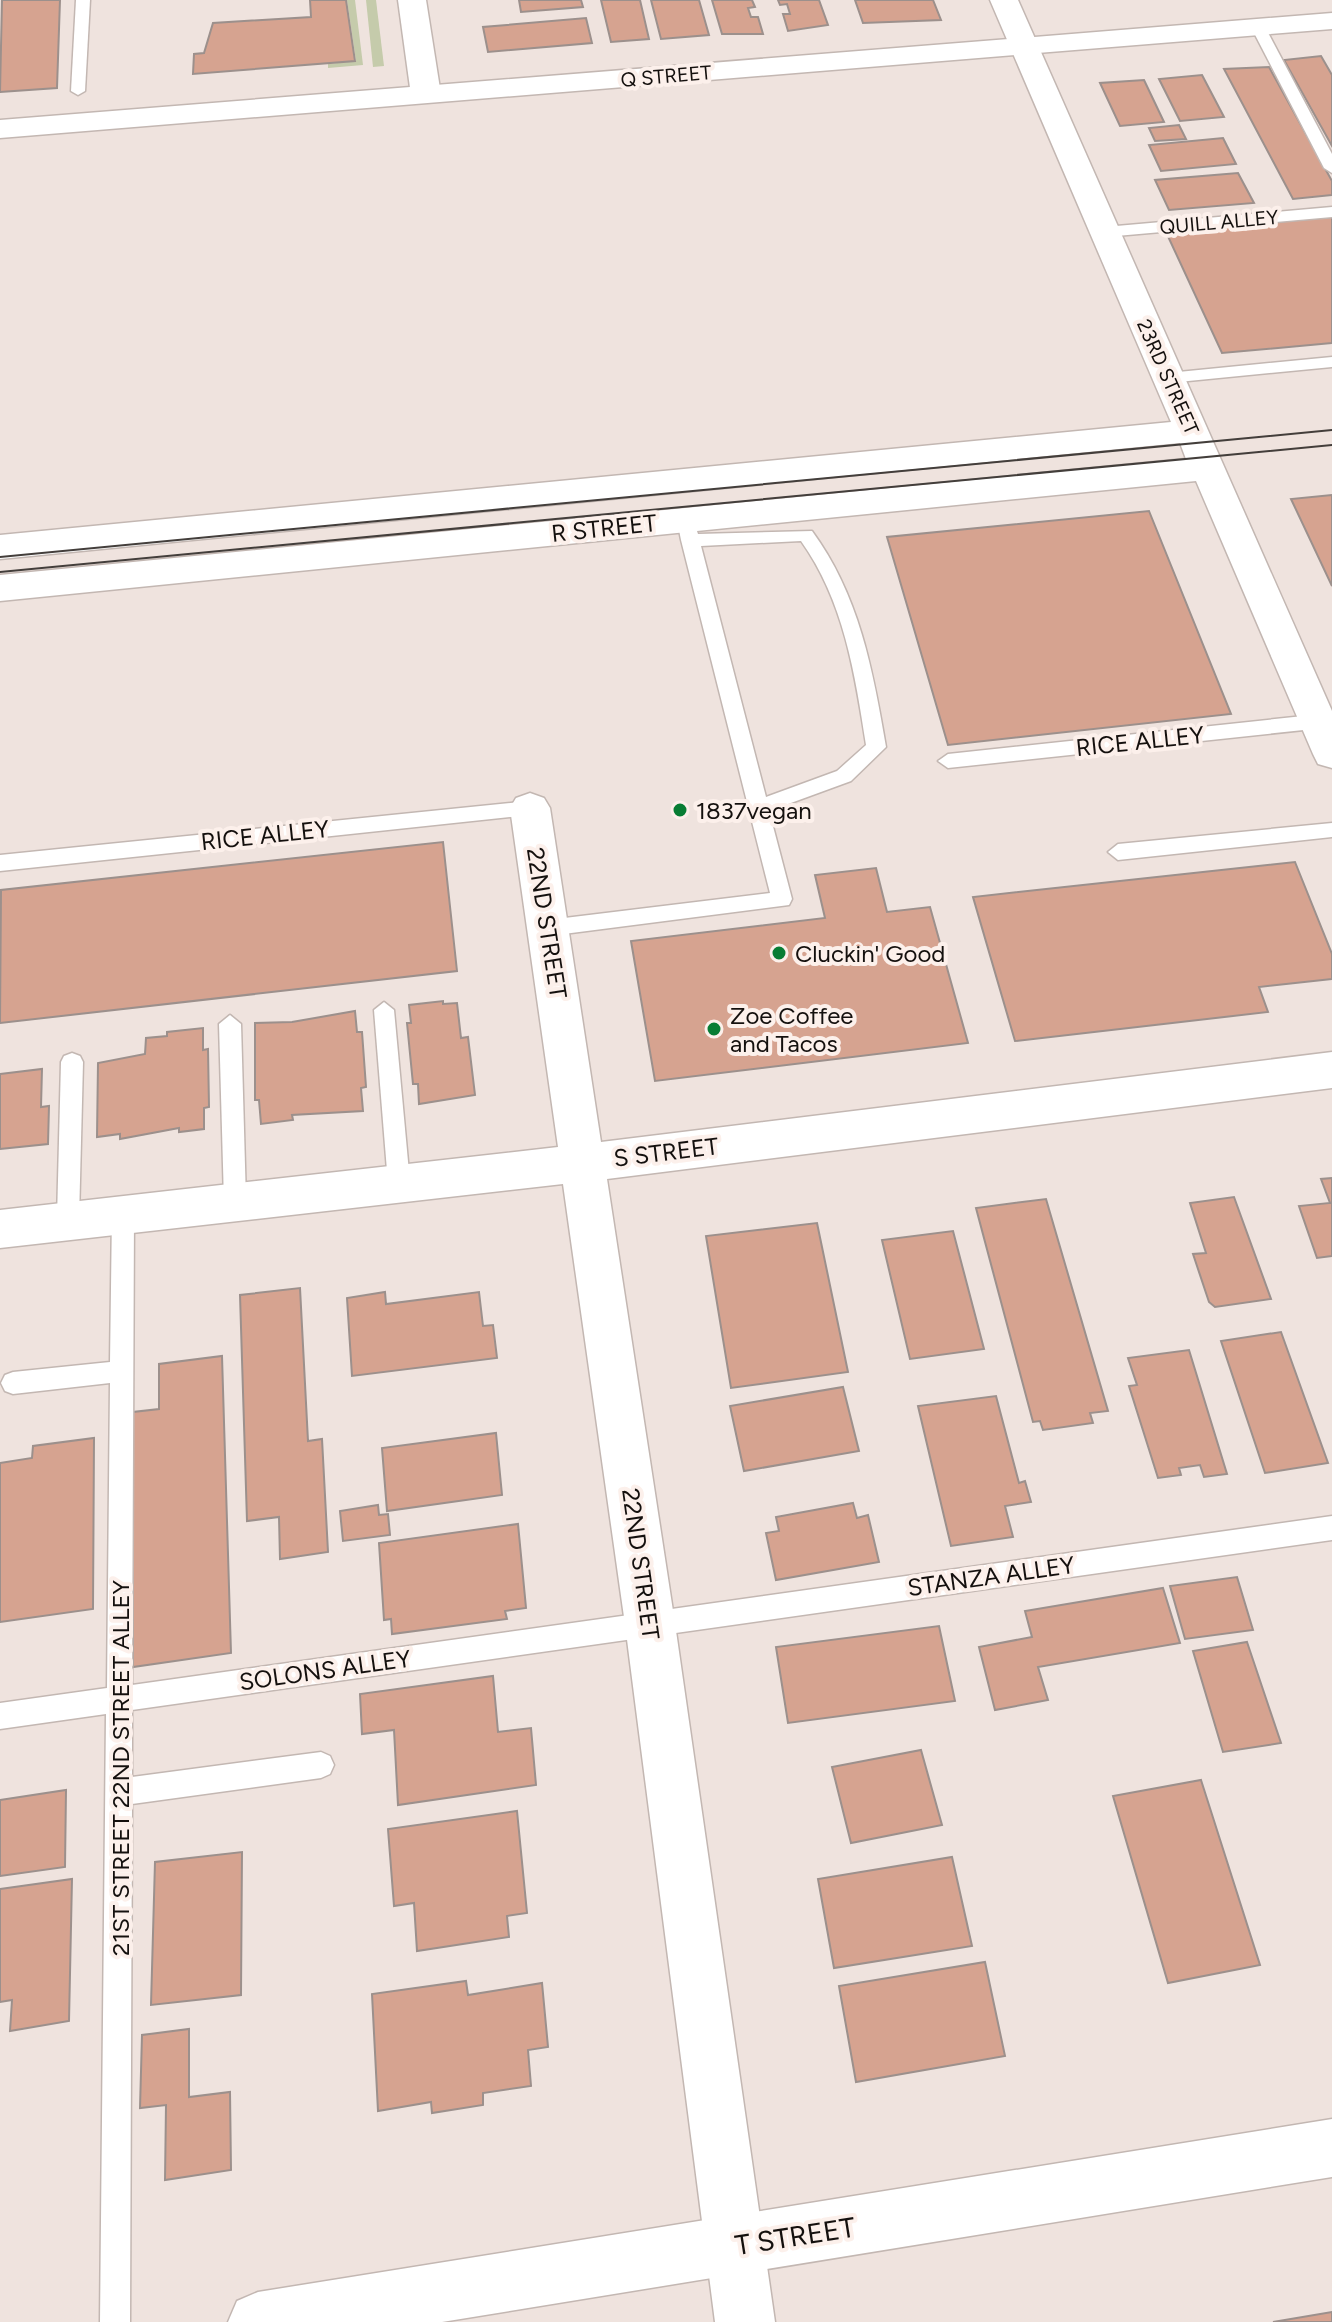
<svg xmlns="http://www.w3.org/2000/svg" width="1332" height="2322" viewBox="0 0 1332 2322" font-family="Figtree,sans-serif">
<rect width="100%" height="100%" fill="#efe3de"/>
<g fill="#c5cbab">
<path d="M 347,0 L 355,0 L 363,65 L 328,68 L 328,64 L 356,61 Z"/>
<path d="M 366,0 L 376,0 L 384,66 L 373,67 Z"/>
</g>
<g fill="#d6a390" stroke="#9c908c" stroke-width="2">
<path d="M 2,0 L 60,0 L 57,88 L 0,92 Z"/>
<path d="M 310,0 L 346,0 L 355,61 L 193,74 L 194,54 L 204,53 L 213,23 L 311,17 Z"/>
<path d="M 519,0 L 581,0 L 583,7 L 521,12 Z"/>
<path d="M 601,0 L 640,0 L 649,39 L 611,42 Z"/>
<path d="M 651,0 L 699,0 L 709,35 L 661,39 Z"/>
<path d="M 712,0 L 752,0 L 755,7 L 748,8 L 751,17 L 758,17 L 763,34 L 722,34 Z"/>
<path d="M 778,0 L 819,0 L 828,25 L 788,31 L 783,14 L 790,14 L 787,4 L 780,5 Z"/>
<path d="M 855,0 L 933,0 L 941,20 L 863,23 Z"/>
<path d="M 586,18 L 592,43 L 488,52 L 483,27 Z"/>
<path d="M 1321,56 L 1332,75 L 1332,146 L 1284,60 Z"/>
<path d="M 1269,67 L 1332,181 L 1332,195 L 1293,199 L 1224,69 Z"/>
<path d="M 1202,75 L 1224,117 L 1180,121 L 1159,79 Z"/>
<path d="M 1144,80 L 1164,122 L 1120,126 L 1100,83 Z"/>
<path d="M 1179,125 L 1186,139 L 1155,141 L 1149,128 Z"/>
<path d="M 1223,138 L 1236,164 L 1161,171 L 1149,145 Z"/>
<path d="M 1238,173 L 1254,203 L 1169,210 L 1155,180 Z"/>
<path d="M 1332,217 L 1332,343 L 1222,353 L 1166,232 Z"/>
<path d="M 1332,495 L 1332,586 L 1291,499 Z"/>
<path d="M 1149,511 L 1231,714 L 948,745 L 887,537 Z"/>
<path d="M 443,842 L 457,971 L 0,1023 L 1,890 Z"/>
<path d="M 1295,862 L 1332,954 L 1332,979 L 1259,987 L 1268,1012 L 1015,1041 L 973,897 Z"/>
<path d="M 876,868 L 887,912 L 930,907 L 968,1043 L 655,1081 L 631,941 L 825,918 L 815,875 Z"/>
<path d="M 443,1001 L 443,1004 L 457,1003 L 461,1038 L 468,1037 L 475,1095 L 419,1104 L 418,1084 L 413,1084 L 407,1023 L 411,1023 L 409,1005 Z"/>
<path d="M 355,1011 L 357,1032 L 362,1032 L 366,1087 L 361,1088 L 363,1111 L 292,1115 L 293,1120 L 261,1124 L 259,1100 L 255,1100 L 255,1023 L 292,1022 Z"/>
<path d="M 203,1028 L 203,1050 L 208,1049 L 209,1107 L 204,1108 L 204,1129 L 179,1132 L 179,1128 L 120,1139 L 120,1134 L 97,1137 L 98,1063 L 145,1054 L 146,1038 L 167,1036 L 167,1032 Z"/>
<path d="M 42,1069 L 41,1107 L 49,1106 L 48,1144 L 0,1149 L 0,1074 Z"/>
<path d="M 1332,1178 L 1332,1256 L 1317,1258 L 1299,1206 L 1330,1203 L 1321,1179 Z"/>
<path d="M 1234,1197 L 1271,1299 L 1215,1307 L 1209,1302 L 1193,1254 L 1206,1253 L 1190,1203 Z"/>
<path d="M 1046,1199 L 1108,1411 L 1090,1413 L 1093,1423 L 1043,1430 L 1040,1421 L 1033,1422 L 976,1208 Z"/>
<path d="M 817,1223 L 848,1372 L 731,1388 L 706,1236 Z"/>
<path d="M 953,1231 L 984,1349 L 910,1359 L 882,1240 Z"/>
<path d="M 300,1288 L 308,1441 L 322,1439 L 328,1552 L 280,1559 L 279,1517 L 247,1521 L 240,1295 Z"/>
<path d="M 385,1292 L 386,1304 L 479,1292 L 483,1326 L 493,1325 L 497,1358 L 352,1376 L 347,1298 Z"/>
<path d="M 1281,1332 L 1328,1463 L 1265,1473 L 1221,1341 Z"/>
<path d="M 1189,1350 L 1227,1474 L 1204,1477 L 1200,1465 L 1179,1468 L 1181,1475 L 1158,1478 L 1129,1386 L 1137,1385 L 1128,1358 Z"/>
<path d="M 222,1356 L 231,1653 L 133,1667 L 133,1412 L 159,1409 L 159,1364 Z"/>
<path d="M 843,1387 L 859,1451 L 744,1471 L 730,1406 Z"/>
<path d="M 996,1396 L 1019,1483 L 1025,1481 L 1031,1502 L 1005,1506 L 1013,1537 L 951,1546 L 918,1406 Z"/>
<path d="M 496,1433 L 502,1495 L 387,1511 L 382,1448 Z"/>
<path d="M 94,1438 L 93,1609 L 0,1622 L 0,1463 L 32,1458 L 33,1446 Z"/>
<path d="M 853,1503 L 857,1518 L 868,1515 L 879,1562 L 776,1580 L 766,1533 L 779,1531 L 776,1517 Z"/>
<path d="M 378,1505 L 379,1515 L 388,1514 L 390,1535 L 343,1541 L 340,1511 Z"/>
<path d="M 518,1524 L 526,1608 L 505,1611 L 507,1619 L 392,1634 L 391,1619 L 384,1620 L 379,1543 Z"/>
<path d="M 1237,1577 L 1253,1630 L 1185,1639 L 1170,1586 Z"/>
<path d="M 1163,1588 L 1180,1643 L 1038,1667 L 1048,1700 L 995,1710 L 979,1647 L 1032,1637 L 1025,1611 Z"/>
<path d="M 939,1626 L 955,1701 L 788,1723 L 776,1647 Z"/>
<path d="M 1247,1642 L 1281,1743 L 1223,1752 L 1193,1651 Z"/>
<path d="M 493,1676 L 498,1732 L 531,1728 L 536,1785 L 398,1805 L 394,1730 L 362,1734 L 360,1694 Z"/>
<path d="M 921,1750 L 942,1825 L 851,1843 L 832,1767 Z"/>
<path d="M 1201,1780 L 1260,1965 L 1168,1983 L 1113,1796 Z"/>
<path d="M 66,1790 L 65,1867 L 0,1876 L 0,1800 Z"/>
<path d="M 517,1811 L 527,1913 L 507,1916 L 509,1937 L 417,1951 L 414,1903 L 394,1906 L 388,1829 Z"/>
<path d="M 242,1852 L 241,1995 L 151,2005 L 155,1862 Z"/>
<path d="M 952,1857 L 972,1946 L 834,1968 L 818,1879 Z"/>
<path d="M 72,1879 L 69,2021 L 10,2031 L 12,2000 L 0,2002 L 0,1889 Z"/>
<path d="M 985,1962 L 1005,2056 L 856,2082 L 839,1986 Z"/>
<path d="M 466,1981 L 468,1995 L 542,1983 L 548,2047 L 528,2050 L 531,2086 L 483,2093 L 483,2105 L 432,2113 L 431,2102 L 378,2111 L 372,1994 Z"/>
<path d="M 189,2029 L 189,2097 L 230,2092 L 231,2170 L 165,2180 L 166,2105 L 140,2108 L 142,2035 Z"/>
<path d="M 1332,2312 L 1332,2322 L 1273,2322 Z"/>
</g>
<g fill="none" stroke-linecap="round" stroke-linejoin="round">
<g stroke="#c3b7b2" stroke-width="3">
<g id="lane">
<path d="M 76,0 L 90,0 L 85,91 L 78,95 L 71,91 Z"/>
<path d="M 1258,23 L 1265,27 L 1332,154 L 1332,173 L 1324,168 L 1251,27 Z"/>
<path d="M 1332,207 L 1332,217 L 1105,237 L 1097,232 L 1105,227 Z"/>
<path d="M 1332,357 L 1332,367 L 1168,383 L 1160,378 L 1168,373 Z"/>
<path d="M 686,514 L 692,516 L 698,534 L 812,531 C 859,595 873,670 886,747 L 851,781 L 769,811 L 792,899 L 789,905 L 548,936 L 541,934 L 538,928 L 541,922 L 548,920 L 770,893 L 681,540 L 677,520 ZM 801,541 C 844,601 855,674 866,745 L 837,771 L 766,797 L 701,546 Z"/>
<path d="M 1332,713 L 1332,727 L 948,768 L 938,761 L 948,754 Z"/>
<path d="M 530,801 L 540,808 L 530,815 L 0,871 L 0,855 Z"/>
<path d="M 1332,823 L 1332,837 L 1118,860 L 1108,852 L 1118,844 Z"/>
<path d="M 384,1002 L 394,1010 L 410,1183 L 407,1190 L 399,1192 L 391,1190 L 388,1183 L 374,1010 Z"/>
<path d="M 230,1015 L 241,1024 L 246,1201 L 243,1208 L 235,1211 L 227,1208 L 224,1201 L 219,1024 Z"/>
<path d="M 72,1053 L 80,1056 L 83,1062 L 79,1219 L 76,1226 L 68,1229 L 60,1226 L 57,1219 L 61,1062 L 64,1056 Z"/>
<path d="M 123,1203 L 131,1206 L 134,1213 L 132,1685 L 1332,1516 L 1332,1540 L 132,1710 L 132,1777 L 321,1752 L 330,1756 L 334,1765 L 330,1774 L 321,1778 L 132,1804 L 130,2322 L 100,2322 L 106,1714 L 0,1729 L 0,1703 L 107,1688 L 110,1383 L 13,1394 L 5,1391 L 1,1383 L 5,1375 L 13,1372 L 110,1362 L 112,1213 L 115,1206 Z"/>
</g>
</g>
<g stroke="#c3b7b2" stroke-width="3">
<g id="street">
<path d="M 398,0 L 426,0 L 441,95 L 436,101 L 416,101 L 411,95 Z"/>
<path d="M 990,0 L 1018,0 L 1332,711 L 1332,768 L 1318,764 L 1313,754 L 1196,481 L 0,601 L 0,575 L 1186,459 L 1180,443 L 0,559 L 0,535 L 1171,422 Z"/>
<path d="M 530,793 L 544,798 L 550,808 L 601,1142 L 1332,1052 L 1332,1088 L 607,1179 L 675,1624 L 775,2322 L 715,2322 L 625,1624 L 563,1184 L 0,1248 L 0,1210 L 558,1147 L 510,808 L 516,798 Z"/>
</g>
</g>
<g stroke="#c3b7b2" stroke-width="3">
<g id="secondary">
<path d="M 1332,13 L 1332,29 L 0,138 L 0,120 Z"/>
<path d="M 1332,2119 L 1332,2177 L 442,2322 L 228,2322 L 237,2301 L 258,2292 Z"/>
</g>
</g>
<use href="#lane" fill="#fff" fill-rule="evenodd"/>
<use href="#street" fill="#fff" fill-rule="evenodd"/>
<use href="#secondary" fill="#fff" fill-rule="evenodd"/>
<g stroke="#433e3b" stroke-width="2">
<path d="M 0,557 L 1332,430"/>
<path d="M 0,572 L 1332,445"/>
</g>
</g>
<g fill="#087d34" stroke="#fcf0eb" stroke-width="3">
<circle cx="680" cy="810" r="8"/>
<circle cx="779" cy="953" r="8"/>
<circle cx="714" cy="1029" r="8"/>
</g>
<g text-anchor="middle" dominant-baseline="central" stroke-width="8" stroke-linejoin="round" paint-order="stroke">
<g font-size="20" fill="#14100e" stroke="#fcf0eb">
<text transform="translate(666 76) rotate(-5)">Q STREET</text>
<text transform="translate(1219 222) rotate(-5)">QUILL ALLEY</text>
<text transform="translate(1168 377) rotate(66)">23RD STREET</text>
</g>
<g font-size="24" fill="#14100e" stroke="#fcf0eb">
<text transform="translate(604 528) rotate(-6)">R STREET</text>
<text transform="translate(1140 741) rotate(-6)">RICE ALLEY</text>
<text transform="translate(265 835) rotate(-6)">RICE ALLEY</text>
<text transform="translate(547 923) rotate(81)">22ND STREET</text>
<text transform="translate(666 1152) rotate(-7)">S STREET</text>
<text transform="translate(641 1564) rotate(82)">22ND STREET</text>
<text transform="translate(991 1576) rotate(-8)">STANZA ALLEY</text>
<text transform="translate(325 1670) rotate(-8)">SOLONS ALLEY</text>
<text transform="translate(120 1768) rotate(-90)">21ST STREET 22ND STREET ALLEY</text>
</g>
<g font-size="24" fill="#14100e" stroke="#fcf0eb" text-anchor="start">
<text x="696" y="810">1837vegan</text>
<text x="795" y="953">Cluckin' Good</text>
<text x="730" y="1015">Zoe Coffee<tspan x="730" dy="28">and Tacos</tspan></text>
</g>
<g font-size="28" fill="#14100e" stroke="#fcf0eb">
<text transform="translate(795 2236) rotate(-9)">T STREET</text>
</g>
</g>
</svg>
